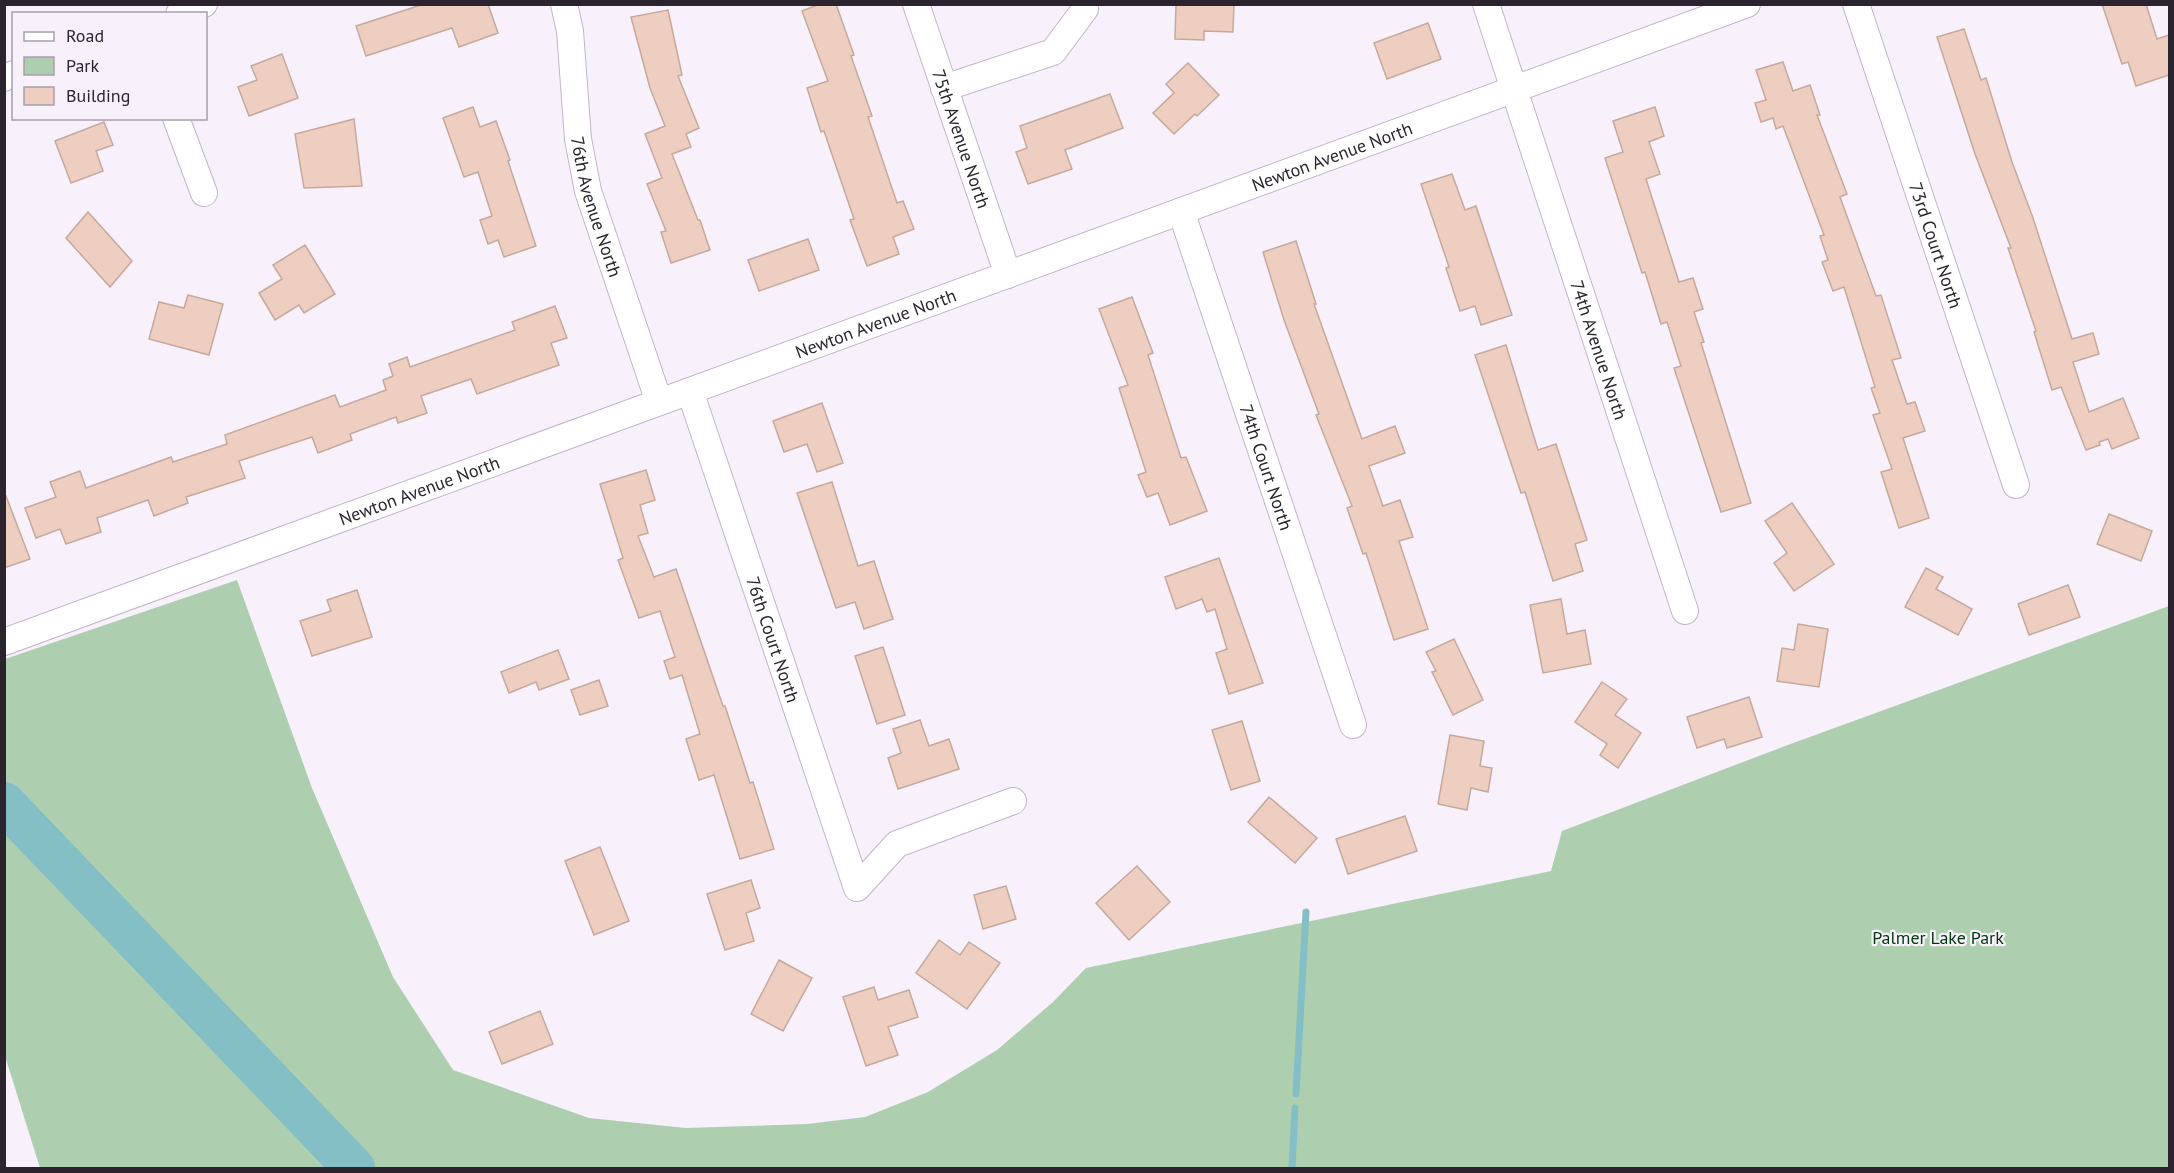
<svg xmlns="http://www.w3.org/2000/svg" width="2174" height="1173" viewBox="0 0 2174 1173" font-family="'PT Sans',sans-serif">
<rect width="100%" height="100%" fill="#f8f1fc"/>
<path fill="#adcfaf" d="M 237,580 L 312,788 L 393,977 L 453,1070 L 589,1118 L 686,1128 L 807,1124 L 865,1117 L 928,1092 L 997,1050 L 1053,1002 L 1086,968 L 1551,871 L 1562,831 L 1785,746 L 2169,606 L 2169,1168 L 40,1168 L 5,1056 L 5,659 Z"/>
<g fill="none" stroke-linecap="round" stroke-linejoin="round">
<g stroke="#84bfc6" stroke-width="7">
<path d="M 1296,1094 L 1306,912"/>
<path d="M 1292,1168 L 1295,1108"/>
</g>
<path stroke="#84bfc6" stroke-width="42" d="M 4,803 L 354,1168"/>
</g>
<g fill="#edcec1" stroke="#c6a99c" stroke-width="1.5">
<path d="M 424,4 L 488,4 L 498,33 L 459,47 L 452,28 L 366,56 L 356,26 Z"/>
<path d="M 820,4 L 836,4 L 854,55 L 851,56 L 872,116 L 868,117 L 897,203 L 903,201 L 914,229 L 893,237 L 899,254 L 867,266 L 850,220 L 854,219 L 824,131 L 821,132 L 807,88 L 828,81 L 802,11 Z"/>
<path d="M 1176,4 L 1234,4 L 1233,32 L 1204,31 L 1204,40 L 1175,39 Z"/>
<path d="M 2102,4 L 2146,4 L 2157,39 L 2169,35 L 2169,75 L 2136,86 L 2128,62 L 2122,64 Z"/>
<path d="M 668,10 L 682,75 L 678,76 L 699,128 L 686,134 L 691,147 L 672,154 L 698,220 L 700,220 L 710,250 L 671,263 L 661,232 L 666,231 L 647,184 L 662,178 L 645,134 L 665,126 L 650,88 L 631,17 Z"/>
<path d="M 1428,23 L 1441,59 L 1387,79 L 1374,43 Z"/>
<path d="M 1964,29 L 1981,80 L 1986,78 L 2012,162 L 2033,218 L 2072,339 L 2093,333 L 2099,354 L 2073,362 L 2089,412 L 2123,398 L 2139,438 L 2112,449 L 2108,439 L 2099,442 L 2100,445 L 2086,450 L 2061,387 L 2052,390 L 2034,332 L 2036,331 L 2008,248 L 2011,248 L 1975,154 L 1937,37 Z"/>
<path d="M 282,54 L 298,98 L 249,116 L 238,87 L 257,80 L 251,66 Z"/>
<path d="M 1783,62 L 1793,91 L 1810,85 L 1820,115 L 1817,115 L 1847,194 L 1840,197 L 1876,296 L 1881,295 L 1901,358 L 1892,360 L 1907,404 L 1915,402 L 1925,431 L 1903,438 L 1929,518 L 1899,528 L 1881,472 L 1892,469 L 1873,415 L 1880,413 L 1871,388 L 1875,387 L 1844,287 L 1833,291 L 1822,262 L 1828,260 L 1820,236 L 1824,235 L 1783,126 L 1776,129 L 1773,118 L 1761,122 L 1755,103 L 1766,100 L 1756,70 Z"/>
<path d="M 1188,63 L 1219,95 L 1197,116 L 1195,114 L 1174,134 L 1153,113 L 1174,93 L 1166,84 Z"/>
<path d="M 1110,94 L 1123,128 L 1065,150 L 1072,169 L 1028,184 L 1016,152 L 1027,148 L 1020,126 Z"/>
<path d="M 473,107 L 480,127 L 496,121 L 510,160 L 508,161 L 536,246 L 504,257 L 498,240 L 488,244 L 480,220 L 492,216 L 478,172 L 464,177 L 443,118 Z"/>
<path d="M 1655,107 L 1664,136 L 1649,142 L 1660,174 L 1646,179 L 1679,282 L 1693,278 L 1703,309 L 1694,312 L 1704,342 L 1701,343 L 1751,503 L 1721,512 L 1674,368 L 1681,366 L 1667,322 L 1661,324 L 1645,272 L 1642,273 L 1605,158 L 1623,152 L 1613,121 Z"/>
<path d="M 354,119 L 362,186 L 304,188 L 295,134 Z"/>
<path d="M 104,122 L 113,145 L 96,151 L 103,171 L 71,183 L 55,141 Z"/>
<path d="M 1452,174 L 1465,210 L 1476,206 L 1512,315 L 1481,325 L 1475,306 L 1460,311 L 1446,268 L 1449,267 L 1421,184 Z"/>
<path d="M 88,212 L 132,261 L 110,287 L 66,238 Z"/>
<path d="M 808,239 L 819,270 L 759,291 L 748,260 Z"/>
<path d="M 1296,241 L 1316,304 L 1314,304 L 1362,439 L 1395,426 L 1405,453 L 1369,466 L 1383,506 L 1400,500 L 1413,537 L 1399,541 L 1428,629 L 1394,640 L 1366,553 L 1363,554 L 1347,508 L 1352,506 L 1316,415 L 1319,414 L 1284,320 L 1263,252 Z"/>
<path d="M 305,245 L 335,294 L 304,313 L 299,305 L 275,320 L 259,293 L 282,279 L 273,265 Z"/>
<path d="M 188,295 L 223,304 L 209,355 L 149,339 L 159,302 L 184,308 Z"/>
<path d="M 1132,297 L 1153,353 L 1148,355 L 1181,458 L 1186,457 L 1207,511 L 1170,525 L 1158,493 L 1147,497 L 1138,475 L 1146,472 L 1119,388 L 1128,385 L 1099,309 Z"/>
<path d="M 555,306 L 567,338 L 551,343 L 559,365 L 477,394 L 471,379 L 421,396 L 427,413 L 398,423 L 396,417 L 350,434 L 352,440 L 318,453 L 312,437 L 239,461 L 245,478 L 186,497 L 188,503 L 154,516 L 148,500 L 97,518 L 101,532 L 66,544 L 60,529 L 36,538 L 25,508 L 56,497 L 50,482 L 80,471 L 86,488 L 171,457 L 173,462 L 227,444 L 225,435 L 335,395 L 340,407 L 386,390 L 383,380 L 393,376 L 389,364 L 407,357 L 410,367 L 515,330 L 512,322 Z"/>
<path d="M 1506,345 L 1538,450 L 1556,444 L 1587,540 L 1575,544 L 1583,571 L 1553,581 L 1525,492 L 1521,493 L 1475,355 Z"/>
<path d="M 822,403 L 843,463 L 817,472 L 807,444 L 784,452 L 773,421 Z"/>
<path d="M 646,470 L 655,500 L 640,505 L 648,533 L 638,536 L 654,577 L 676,569 L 723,706 L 725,706 L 750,783 L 753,782 L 774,849 L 740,859 L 714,775 L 699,780 L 686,739 L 700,734 L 682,675 L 670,679 L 664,661 L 675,657 L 660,611 L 639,618 L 618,560 L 623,558 L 600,484 Z"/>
<path d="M 832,482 L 858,566 L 874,561 L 893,619 L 864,629 L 855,602 L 836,608 L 797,493 Z"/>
<path d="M 6,496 L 30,559 L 4,568 L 4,497 Z"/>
<path d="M 1792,503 L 1834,564 L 1794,591 L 1774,563 L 1787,553 L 1765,521 Z"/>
<path d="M 2109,514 L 2152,531 L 2141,561 L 2097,544 Z"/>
<path d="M 1219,558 L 1263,683 L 1229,694 L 1216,653 L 1227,649 L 1215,609 L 1207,612 L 1202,599 L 1176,609 L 1165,577 Z"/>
<path d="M 1926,568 L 1943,577 L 1936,589 L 1972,609 L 1958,635 L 1905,607 Z"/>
<path d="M 2068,585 L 2080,617 L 2029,635 L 2018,604 Z"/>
<path d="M 357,590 L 372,637 L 312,656 L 300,621 L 331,611 L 327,600 Z"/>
<path d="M 1561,599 L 1567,634 L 1585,630 L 1591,664 L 1543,673 L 1530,605 Z"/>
<path d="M 1798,624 L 1828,629 L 1819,687 L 1777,681 L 1782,648 L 1794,650 Z"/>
<path d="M 1454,639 L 1483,700 L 1453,715 L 1432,672 L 1436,671 L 1426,652 Z"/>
<path d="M 883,647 L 905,715 L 877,724 L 855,656 Z"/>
<path d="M 558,650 L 569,679 L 539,690 L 536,682 L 509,693 L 501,672 Z"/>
<path d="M 599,680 L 608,706 L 580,715 L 571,690 Z"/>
<path d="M 1602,682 L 1627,699 L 1615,715 L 1641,733 L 1618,768 L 1600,755 L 1607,744 L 1575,722 Z"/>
<path d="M 1749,697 L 1762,737 L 1727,748 L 1724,739 L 1697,748 L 1687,717 Z"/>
<path d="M 920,720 L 929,746 L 949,739 L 959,769 L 898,789 L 888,758 L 901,753 L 893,729 Z"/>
<path d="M 1242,721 L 1260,781 L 1231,790 L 1212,730 Z"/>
<path d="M 1450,735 L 1484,741 L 1480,766 L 1492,768 L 1488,792 L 1471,788 L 1467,810 L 1438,804 Z"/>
<path d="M 1269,797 L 1317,838 L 1295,863 L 1248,822 Z"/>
<path d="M 1405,816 L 1417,851 L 1348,874 L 1336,839 Z"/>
<path d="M 600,847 L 629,921 L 594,935 L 565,861 Z"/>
<path d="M 1137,866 L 1170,902 L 1129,940 L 1096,903 Z"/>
<path d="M 751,880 L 760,908 L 746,913 L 754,941 L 725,950 L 707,894 Z"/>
<path d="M 1006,886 L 1016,919 L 983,929 L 974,895 Z"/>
<path d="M 939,940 L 960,955 L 969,942 L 1000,963 L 967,1009 L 916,973 Z"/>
<path d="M 779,960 L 812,978 L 783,1031 L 751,1014 Z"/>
<path d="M 874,987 L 878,1000 L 909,990 L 918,1017 L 888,1027 L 898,1055 L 866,1066 L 843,997 Z"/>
<path d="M 540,1011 L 553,1044 L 502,1064 L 489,1032 Z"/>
</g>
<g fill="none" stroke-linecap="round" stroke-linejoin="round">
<g stroke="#c4b3cc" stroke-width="28">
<g id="minor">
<path id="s1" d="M 564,4 L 570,31 L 578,139 L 588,191 L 659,402"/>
<path id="s2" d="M 916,4 L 1008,275"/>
<path id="s3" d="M 1486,4 L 1685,611"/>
<path id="s4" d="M 1856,4 L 2016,485"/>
<path d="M 179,14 L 204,4"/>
<path d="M 4,78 L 14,74"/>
<path d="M 944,88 L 1053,52 L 1085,9"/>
<path d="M 176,118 L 204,193"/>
<path id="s5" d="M 1181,211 L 1353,725"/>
<path id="s6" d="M 690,391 L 857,888 L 897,844 L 1013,801"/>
<path id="s7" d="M 4,642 L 1747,4"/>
</g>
</g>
<use href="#minor" stroke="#fff" stroke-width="26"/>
</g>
<g text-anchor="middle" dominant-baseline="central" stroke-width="4.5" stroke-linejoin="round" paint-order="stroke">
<g font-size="18" fill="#2b242e" stroke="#f8f1fc">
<text stroke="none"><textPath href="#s2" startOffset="142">75th Avenue North</textPath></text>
<text stroke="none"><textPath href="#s7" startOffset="1414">Newton Avenue North</textPath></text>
<text stroke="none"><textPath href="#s1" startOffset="206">76th Avenue North</textPath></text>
<text stroke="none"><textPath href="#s4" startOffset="254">73rd Court North</textPath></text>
<text stroke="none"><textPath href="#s7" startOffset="928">Newton Avenue North</textPath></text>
<text stroke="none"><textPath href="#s3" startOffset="364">74th Avenue North</textPath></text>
<text stroke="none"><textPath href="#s5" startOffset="270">74th Court North</textPath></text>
<text stroke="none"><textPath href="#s7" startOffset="442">Newton Avenue North</textPath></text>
<text stroke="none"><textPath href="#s6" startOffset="262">76th Court North</textPath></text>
</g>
<g font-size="18" fill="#00370b" stroke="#f8f1fc">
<text x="1938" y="937">Palmer Lake Park</text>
</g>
</g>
<rect width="2174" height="1173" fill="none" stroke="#2b242e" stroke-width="12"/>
<rect x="12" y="12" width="195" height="108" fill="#f8f1fc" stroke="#a69faa" stroke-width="1.5"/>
<rect x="24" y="32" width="30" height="9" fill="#ffffff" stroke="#a69faa" stroke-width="1.5"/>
<text x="66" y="42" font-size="18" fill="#2b242e">Road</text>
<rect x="24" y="57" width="30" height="18" fill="#adcfaf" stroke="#a69faa" stroke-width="1.5"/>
<text x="66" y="72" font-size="18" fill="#2b242e">Park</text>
<rect x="24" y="87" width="30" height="18" fill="#edcec1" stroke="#a69faa" stroke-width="1.5"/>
<text x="66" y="102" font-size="18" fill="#2b242e">Building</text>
</svg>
